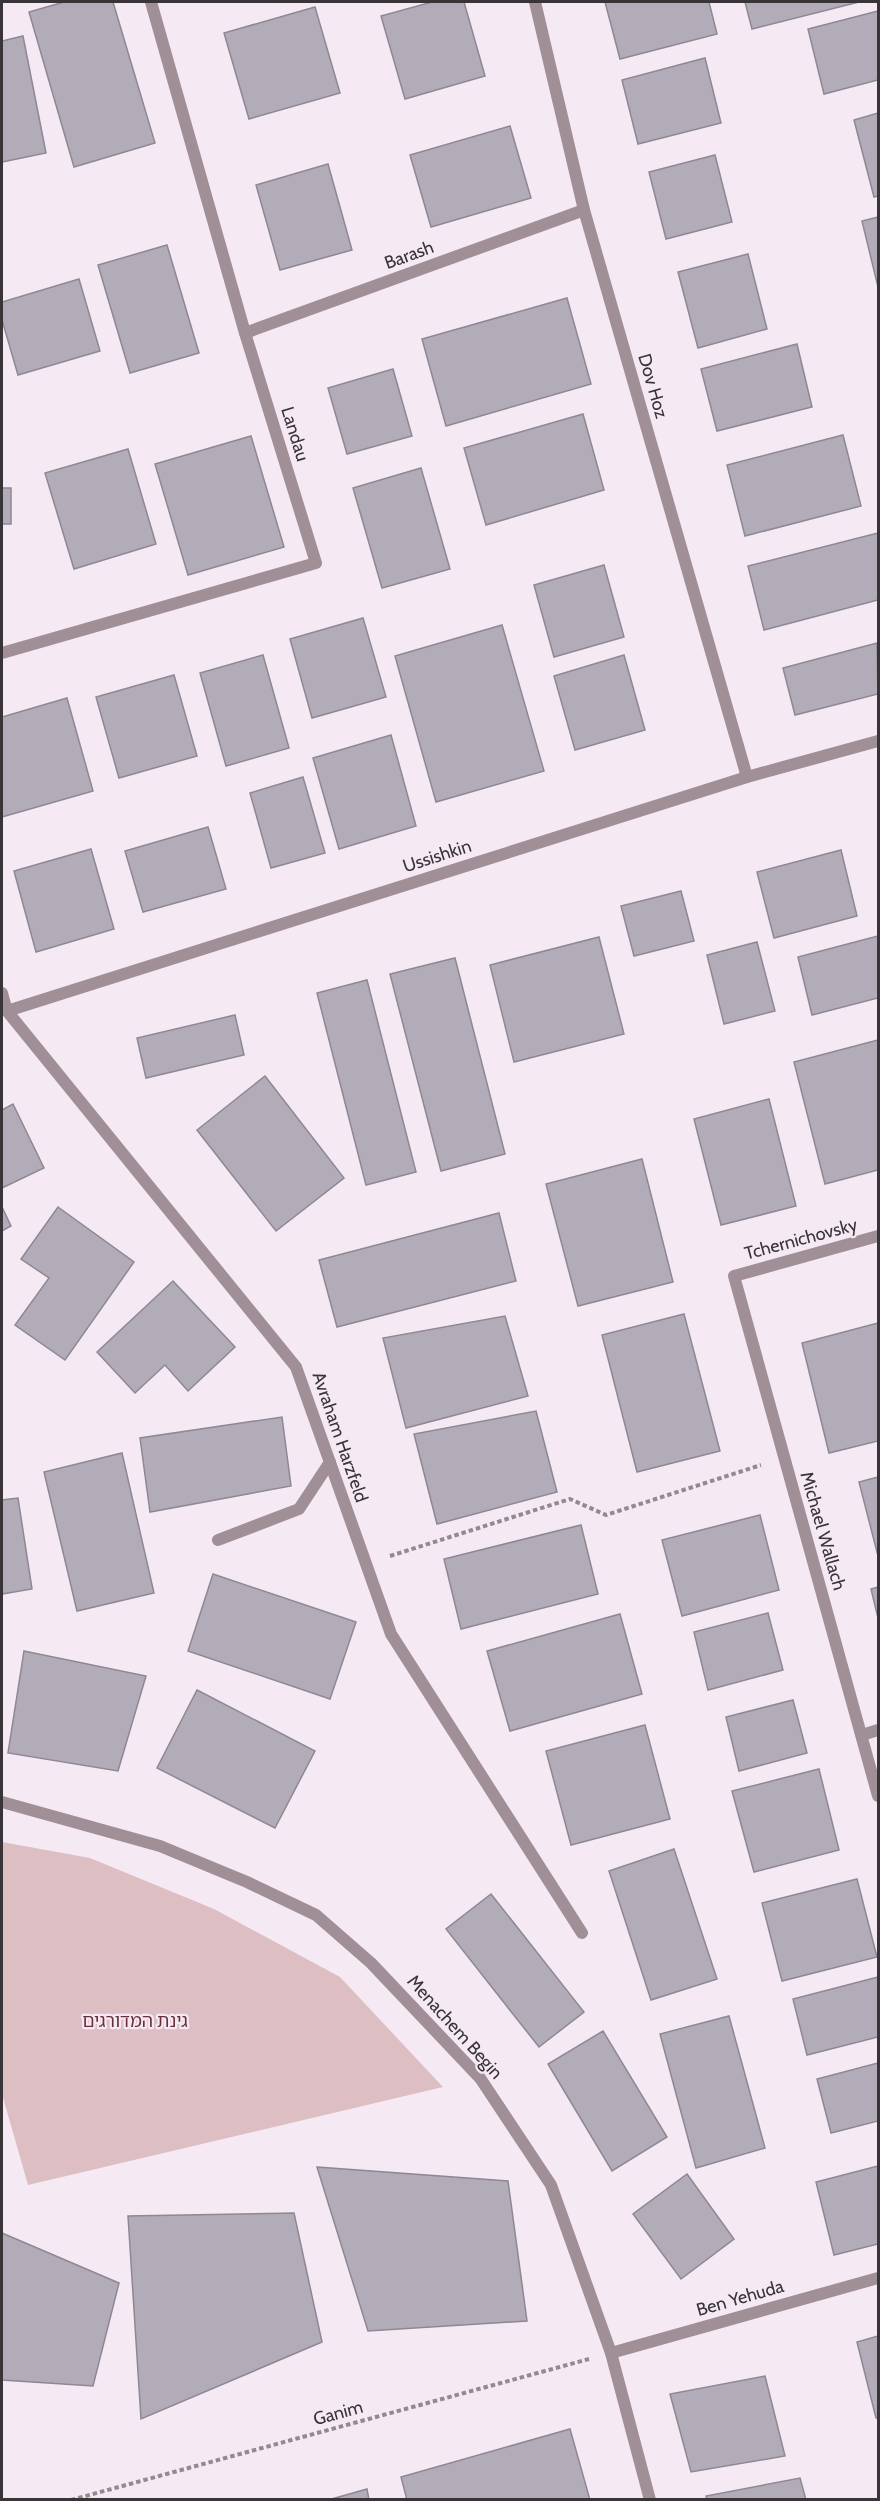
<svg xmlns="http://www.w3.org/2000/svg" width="880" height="2501" viewBox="0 0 880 2501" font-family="Cabin,'Noto Sans Hebrew',sans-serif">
<rect width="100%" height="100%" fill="#f5eaf4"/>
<path fill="#ddbfc3" d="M 2,1842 L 90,1858 L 214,1909 L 340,1977 L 443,2087 L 28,2185 L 2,2094 Z"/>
<g fill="#b2abb8" stroke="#8e8894" stroke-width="1.5">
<path d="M 64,2 L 113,2 L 155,143 L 74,167 L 29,12 Z"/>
<path d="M 432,2 L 464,2 L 485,76 L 405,99 L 381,16 Z"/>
<path d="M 605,2 L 709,2 L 717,34 L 620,59 Z"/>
<path d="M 745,2 L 859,2 L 752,29 Z"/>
<path d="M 315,7 L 340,93 L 249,119 L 224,33 Z"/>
<path d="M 878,11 L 878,80 L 824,94 L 808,29 Z"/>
<path d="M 23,36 L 46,153 L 2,162 L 2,41 Z"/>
<path d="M 705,58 L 721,123 L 638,144 L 622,80 Z"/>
<path d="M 878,113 L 878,196 L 874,197 L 854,120 Z"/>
<path d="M 510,126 L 531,198 L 431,227 L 410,155 Z"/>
<path d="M 715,155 L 732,222 L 666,239 L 649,172 Z"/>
<path d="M 328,164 L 352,250 L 280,270 L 256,185 Z"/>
<path d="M 878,217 L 878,287 L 862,221 Z"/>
<path d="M 167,245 L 199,353 L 130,373 L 98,265 Z"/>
<path d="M 748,254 L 767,329 L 698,348 L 678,272 Z"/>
<path d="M 79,279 L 100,351 L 18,375 L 2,320 L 2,302 Z"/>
<path d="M 567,298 L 591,384 L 446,426 L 422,339 Z"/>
<path d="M 797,344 L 812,407 L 717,431 L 701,369 Z"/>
<path d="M 393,369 L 412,436 L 347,454 L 328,388 Z"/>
<path d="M 583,414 L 604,490 L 486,525 L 464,448 Z"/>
<path d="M 843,435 L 861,506 L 745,536 L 727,465 Z"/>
<path d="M 251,436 L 284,547 L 188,575 L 155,464 Z"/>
<path d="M 128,449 L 156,544 L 74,569 L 45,473 Z"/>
<path d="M 421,468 L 450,569 L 382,588 L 353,488 Z"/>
<rect x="2" y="488" width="9" height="36"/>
<path d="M 878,533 L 878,600 L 764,630 L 748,566 Z"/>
<path d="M 604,565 L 624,637 L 554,657 L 534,585 Z"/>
<path d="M 363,618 L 386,697 L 312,718 L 290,639 Z"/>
<path d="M 502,625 L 544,771 L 436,802 L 395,656 Z"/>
<path d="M 877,643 L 878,694 L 795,715 L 783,668 Z"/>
<path d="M 263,655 L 289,748 L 226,766 L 200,673 Z"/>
<path d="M 624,655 L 645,730 L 575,750 L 554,676 Z"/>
<path d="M 174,675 L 197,756 L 119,778 L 96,697 Z"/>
<path d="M 67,698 L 93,791 L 2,817 L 2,717 Z"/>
<path d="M 391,735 L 416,826 L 339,849 L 313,758 Z"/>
<path d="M 303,777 L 325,853 L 271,868 L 250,793 Z"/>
<path d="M 208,827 L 226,889 L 143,912 L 125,851 Z"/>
<path d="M 91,849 L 114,929 L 36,952 L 14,871 Z"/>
<path d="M 841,850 L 857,916 L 774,938 L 757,872 Z"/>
<path d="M 681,891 L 694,941 L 634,956 L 621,906 Z"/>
<path d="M 878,936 L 878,998 L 812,1015 L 798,957 Z"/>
<path d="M 599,937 L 624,1034 L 514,1062 L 490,965 Z"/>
<path d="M 757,942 L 775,1011 L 724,1024 L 707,955 Z"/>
<path d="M 455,958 L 505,1154 L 441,1171 L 390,974 Z"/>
<path d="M 367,980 L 416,1172 L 366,1185 L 317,993 Z"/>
<path d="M 235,1015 L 244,1055 L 146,1078 L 137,1038 Z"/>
<path d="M 878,1040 L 878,1170 L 825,1184 L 794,1062 Z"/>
<path d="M 265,1076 L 344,1178 L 276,1231 L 197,1130 Z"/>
<path d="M 769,1099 L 796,1206 L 721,1225 L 694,1119 Z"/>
<path d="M 13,1104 L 44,1168 L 2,1188 L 2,1110 Z"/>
<path d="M 642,1159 L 673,1282 L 578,1306 L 546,1184 Z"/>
<path d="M 2,1207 L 11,1226 L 2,1231 Z"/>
<path d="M 58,1207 L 134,1262 L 65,1360 L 15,1325 L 49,1278 L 21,1259 Z"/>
<path d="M 499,1213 L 516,1281 L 337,1327 L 319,1260 Z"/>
<path d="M 173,1281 L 235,1347 L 188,1391 L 165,1365 L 135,1393 L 97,1352 Z"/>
<path d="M 684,1314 L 720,1451 L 637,1472 L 602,1335 Z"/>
<path d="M 505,1316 L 528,1396 L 406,1428 L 383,1338 Z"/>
<path d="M 878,1323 L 878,1441 L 829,1453 L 802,1343 Z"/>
<path d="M 536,1411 L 557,1492 L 437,1524 L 414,1434 Z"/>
<path d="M 282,1417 L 291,1486 L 150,1512 L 140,1438 Z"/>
<path d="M 122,1453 L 154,1593 L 77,1611 L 44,1472 Z"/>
<path d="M 878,1477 L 878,1556 L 859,1482 Z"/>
<path d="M 18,1498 L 32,1589 L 2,1594 L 2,1500 Z"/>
<path d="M 760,1515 L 779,1590 L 682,1616 L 662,1540 Z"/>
<path d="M 581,1525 L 598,1594 L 461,1629 L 444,1559 Z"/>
<path d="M 213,1574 L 356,1622 L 330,1699 L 188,1651 Z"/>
<path d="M 878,1587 L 878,1618 L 871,1589 Z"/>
<path d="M 768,1613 L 783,1670 L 708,1690 L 694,1632 Z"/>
<path d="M 620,1614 L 642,1694 L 510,1731 L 487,1651 Z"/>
<path d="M 24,1651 L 146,1676 L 118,1771 L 8,1753 Z"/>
<path d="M 197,1690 L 315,1751 L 275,1828 L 157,1768 Z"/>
<path d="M 793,1700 L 807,1753 L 739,1771 L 726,1717 Z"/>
<path d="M 645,1725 L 670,1819 L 571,1845 L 546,1751 Z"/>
<path d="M 819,1769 L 839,1850 L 754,1872 L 732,1791 Z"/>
<path d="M 674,1849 L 717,1979 L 651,2000 L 609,1871 Z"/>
<path d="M 857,1879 L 877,1957 L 782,1981 L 762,1903 Z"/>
<path d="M 491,1894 L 584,2012 L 539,2047 L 446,1929 Z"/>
<path d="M 878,1977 L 878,2037 L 807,2055 L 793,1999 Z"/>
<path d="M 729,2016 L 765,2148 L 696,2168 L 660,2034 Z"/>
<path d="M 603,2031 L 667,2137 L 612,2171 L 548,2064 Z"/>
<path d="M 878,2063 L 878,2121 L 831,2133 L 817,2079 Z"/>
<path d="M 878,2166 L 878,2244 L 834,2255 L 816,2182 Z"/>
<path d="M 317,2167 L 508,2181 L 527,2321 L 368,2331 Z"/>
<path d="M 687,2174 L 734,2239 L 681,2279 L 633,2214 Z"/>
<path d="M 294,2213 L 322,2342 L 141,2419 L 128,2216 Z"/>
<path d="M 2,2233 L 119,2283 L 93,2386 L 2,2380 Z"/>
<path d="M 878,2336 L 878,2418 L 876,2418 L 857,2342 Z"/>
<path d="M 765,2376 L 785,2456 L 691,2472 L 670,2394 Z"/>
<path d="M 570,2429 L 590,2500 L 407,2500 L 401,2477 Z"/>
<path d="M 800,2478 L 806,2500 L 707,2500 L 706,2496 Z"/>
<path d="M 367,2489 L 369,2500 L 328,2500 Z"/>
</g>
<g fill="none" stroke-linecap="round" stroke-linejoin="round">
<g stroke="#918a91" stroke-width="4" stroke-dasharray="4.5 3" stroke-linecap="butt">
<path d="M 390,1556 L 570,1499 L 606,1515 L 761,1465"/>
<path d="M 71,2500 L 589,2359"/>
</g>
<g stroke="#a18f97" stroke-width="12">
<path d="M 535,2 L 584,210 L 747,777"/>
<path d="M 245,333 L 584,210"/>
<path d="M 2,653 L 316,563 L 245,333 L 151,2"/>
<path d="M 2,993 L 7,1011 L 296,1367 L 391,1634 L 582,1933"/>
<path d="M 7,1011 L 747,777 L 878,741"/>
<path d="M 878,1236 L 734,1276 L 878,1796"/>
<path d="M 218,1540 L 299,1509 L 330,1462"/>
<path d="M 862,1735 L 878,1730"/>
<path d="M 2,1802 L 160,1846 L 247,1882 L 316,1915 L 371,1963 L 480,2078 L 551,2185 L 611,2353 L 650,2500"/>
<path d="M 611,2353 L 878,2278"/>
</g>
</g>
<g text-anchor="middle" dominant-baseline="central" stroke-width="4.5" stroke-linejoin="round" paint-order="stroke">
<g font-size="18" fill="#383438" stroke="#f5eaf4">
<text transform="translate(409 255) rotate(-20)">Barash</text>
<text transform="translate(653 386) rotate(74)">Dov Hoz</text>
<text transform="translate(295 434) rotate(73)">Landau</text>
<text transform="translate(437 856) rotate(-18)">Ussishkin</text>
<text transform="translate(801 1239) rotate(-15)">Tchernichovsky</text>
<text transform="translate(340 1437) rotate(71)">Avraham Harzfeld</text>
<text transform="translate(823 1531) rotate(74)">Michael Wallach</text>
<text transform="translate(455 2027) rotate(48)">Menachem Begin</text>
<text transform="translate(740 2298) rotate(-16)">Ben Yehuda</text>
<text transform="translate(338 2413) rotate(-15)">Ganim</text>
</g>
<g font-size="18" fill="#6a2f3b" stroke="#f5eaf4">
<text x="135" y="2021">גינת המדורגים</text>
</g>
</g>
<rect width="880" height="2501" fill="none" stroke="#383438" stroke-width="6"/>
</svg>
